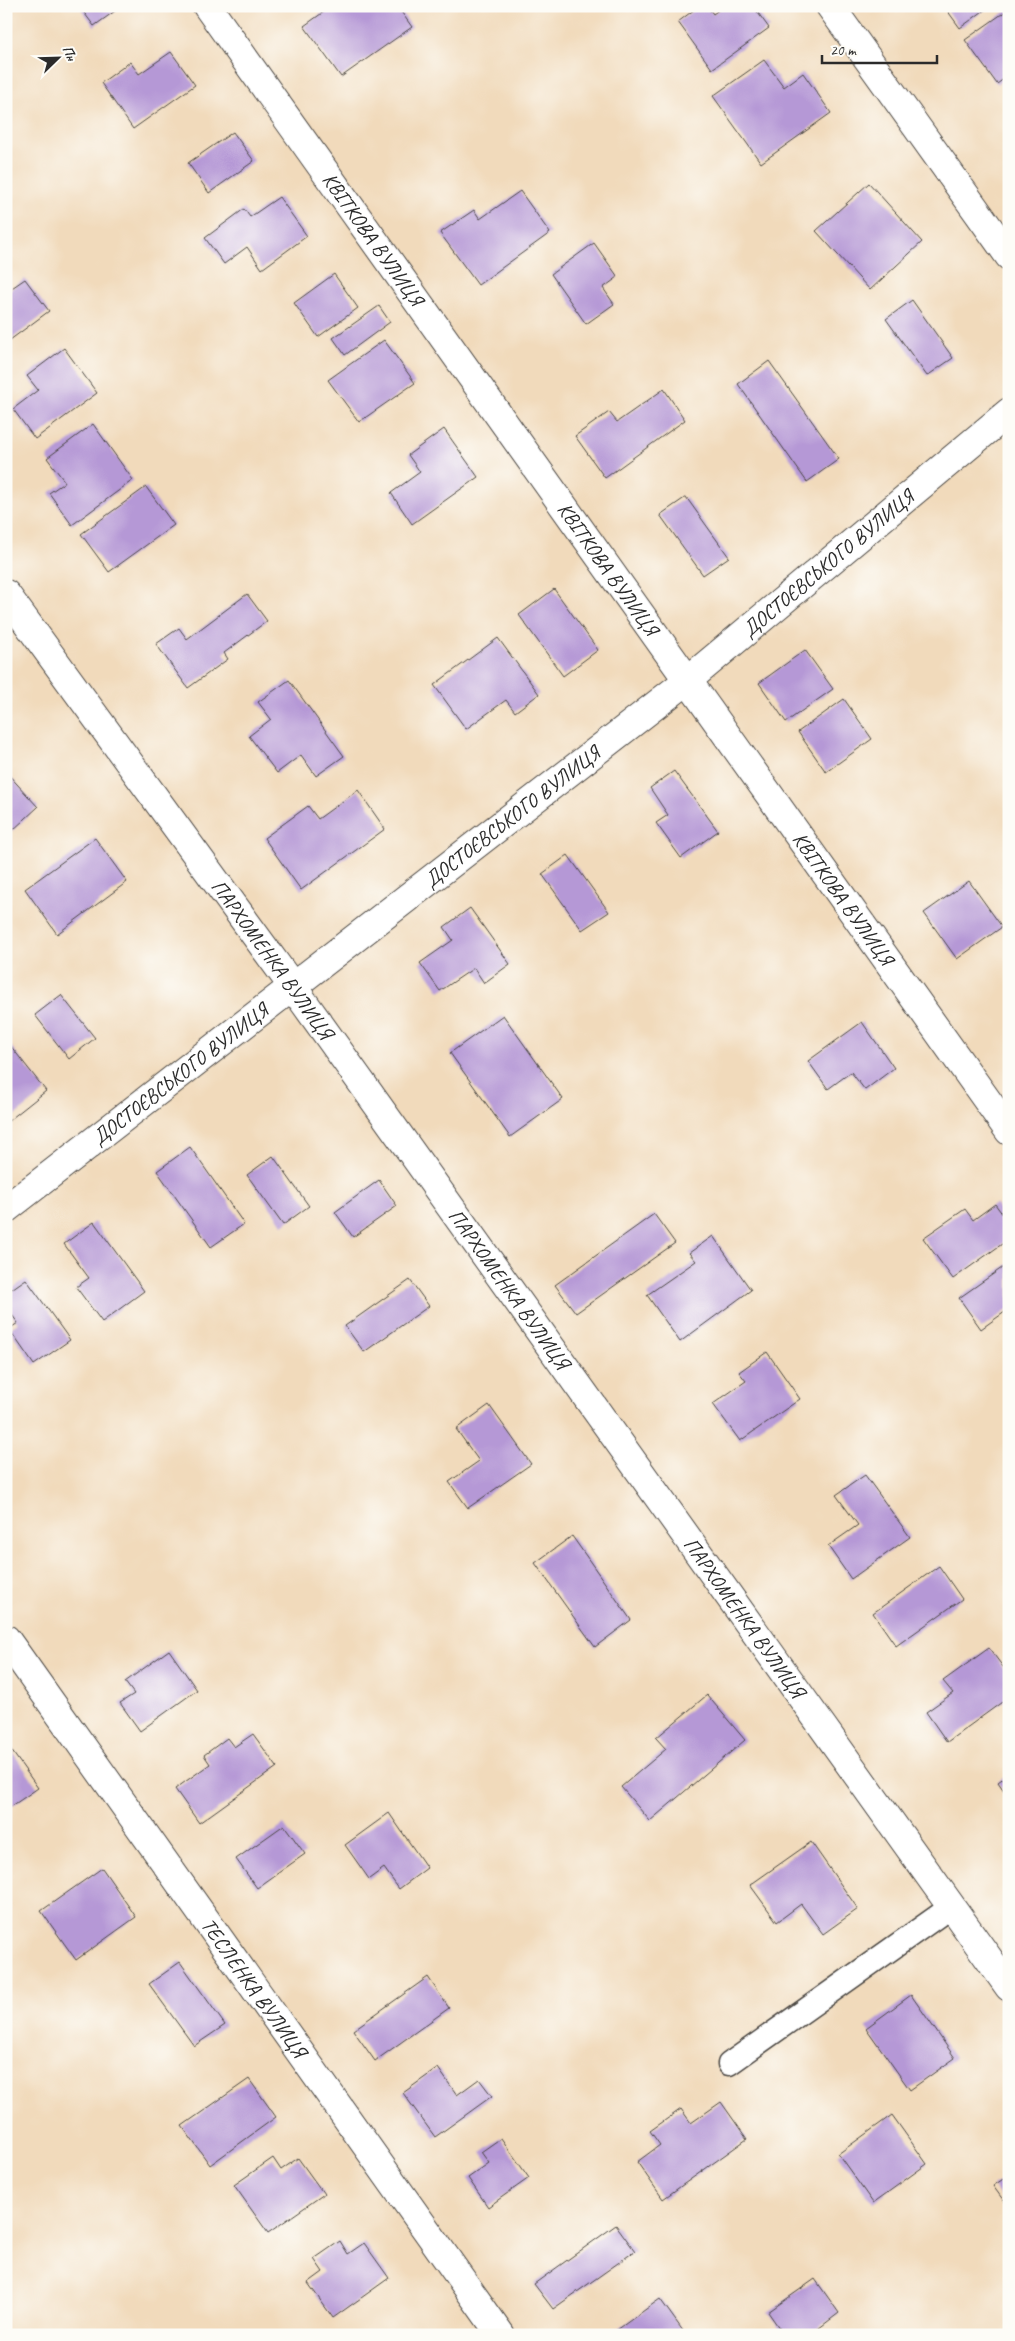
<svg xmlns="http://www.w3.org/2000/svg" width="1015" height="2341" viewBox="0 0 1015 2341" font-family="Caveat,sans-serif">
<rect width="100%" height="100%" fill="#fdfcf7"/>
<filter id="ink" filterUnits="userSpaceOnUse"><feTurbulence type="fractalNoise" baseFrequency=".02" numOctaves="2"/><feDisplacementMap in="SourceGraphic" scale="10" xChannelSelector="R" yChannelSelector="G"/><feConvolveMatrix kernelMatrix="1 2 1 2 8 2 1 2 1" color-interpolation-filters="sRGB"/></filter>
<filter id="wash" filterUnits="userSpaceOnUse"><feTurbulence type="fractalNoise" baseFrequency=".0096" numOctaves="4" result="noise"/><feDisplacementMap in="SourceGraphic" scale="20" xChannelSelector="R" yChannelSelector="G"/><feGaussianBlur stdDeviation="1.12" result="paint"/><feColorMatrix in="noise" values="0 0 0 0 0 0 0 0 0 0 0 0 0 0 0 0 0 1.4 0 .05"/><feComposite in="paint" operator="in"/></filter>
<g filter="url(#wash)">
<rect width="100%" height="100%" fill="#f1dabb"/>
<g id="blocks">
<g fill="#b598d6">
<path d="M 79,6 L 122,6 L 94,26 Z"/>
<path d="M 332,6 L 397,6 L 412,27 L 341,77 L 304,26 Z"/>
<path d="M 699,6 L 707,6 L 713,14 L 724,6 L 753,6 L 769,28 L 712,69 L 678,22 Z"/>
<path d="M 944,6 L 990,6 L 960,28 Z"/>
<path d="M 1009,9 L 1009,75 L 997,84 L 965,40 Z"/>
<path d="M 171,52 L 195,85 L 133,129 L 101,83 L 130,62 L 139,74 Z"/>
<path d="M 764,60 L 784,87 L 803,73 L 831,113 L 761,163 L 713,96 Z"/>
<path d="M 233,132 L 254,161 L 209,193 L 188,163 Z"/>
<path d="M 869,183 L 922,242 L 870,290 L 816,231 Z"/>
<path d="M 520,191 L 550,233 L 478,285 L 440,233 L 474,210 L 480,219 Z"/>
<path d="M 279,197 L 307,236 L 262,269 L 247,247 L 224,264 L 205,238 L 244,209 L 250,217 Z"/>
<path d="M 594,243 L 618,277 L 603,288 L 614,304 L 586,324 L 551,274 Z"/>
<path d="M 334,274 L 358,308 L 318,337 L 294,303 Z"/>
<path d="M 25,279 L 49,311 L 6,343 L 6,292 Z"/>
<path d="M 912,300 L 953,358 L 927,376 L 886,319 Z"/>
<path d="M 379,306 L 390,322 L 345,355 L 333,338 Z"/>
<path d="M 384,340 L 415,383 L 359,422 L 328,380 Z"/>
<path d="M 64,348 L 97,393 L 35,439 L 13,409 L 38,390 L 27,376 Z"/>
<path d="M 769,361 L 839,459 L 807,482 L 738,384 Z"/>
<path d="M 664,389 L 685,420 L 605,478 L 575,436 L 609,412 L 617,422 Z"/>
<path d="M 93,424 L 133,480 L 72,525 L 49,493 L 65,482 L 47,458 Z"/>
<path d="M 444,429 L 478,477 L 412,524 L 391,493 L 420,472 L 408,455 Z"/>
<path d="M 146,487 L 174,525 L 109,572 L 81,534 Z"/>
<path d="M 686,497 L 729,557 L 703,575 L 660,515 Z"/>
<path d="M 554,589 L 598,650 L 563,676 L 519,615 Z"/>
<path d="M 247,594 L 267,621 L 224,653 L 228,659 L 188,688 L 156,644 L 179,628 L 187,639 Z"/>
<path d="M 498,638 L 539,694 L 515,712 L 506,700 L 466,729 L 434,685 Z"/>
<path d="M 805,650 L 833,689 L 786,722 L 759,683 Z"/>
<path d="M 289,680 L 344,756 L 316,776 L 301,755 L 277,773 L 249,736 L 271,719 L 258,702 Z"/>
<path d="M 844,699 L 872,739 L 826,772 L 798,732 Z"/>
<path d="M 674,771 L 718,831 L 681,858 L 656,823 L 668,815 L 650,788 Z"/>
<path d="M 6,772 L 38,807 L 12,831 L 6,825 Z"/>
<path d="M 358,790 L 385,829 L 301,890 L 264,838 L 308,806 L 318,819 Z"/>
<path d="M 95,838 L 127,882 L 57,934 L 25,889 Z"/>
<path d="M 568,855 L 609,912 L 582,930 L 542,874 Z"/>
<path d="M 969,881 L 1002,927 L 957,959 L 924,913 Z"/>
<path d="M 470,908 L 510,964 L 484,983 L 474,968 L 440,991 L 420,963 L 453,940 L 444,927 Z"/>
<path d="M 61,995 L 95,1038 L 69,1059 L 35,1015 Z"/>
<path d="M 503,1015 L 563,1099 L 510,1137 L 450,1053 Z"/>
<path d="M 862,1022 L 894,1068 L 865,1090 L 851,1072 L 828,1089 L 808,1061 Z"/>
<path d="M 6,1040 L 46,1091 L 7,1122 L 6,1121 Z"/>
<path d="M 190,1147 L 244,1224 L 211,1247 L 157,1171 Z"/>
<path d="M 273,1156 L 309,1206 L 283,1225 L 247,1175 Z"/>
<path d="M 379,1180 L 397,1206 L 353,1237 L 335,1212 Z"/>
<path d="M 995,1204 L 1009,1223 L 1009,1239 L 953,1279 L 923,1238 L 965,1209 L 973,1220 Z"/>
<path d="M 654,1214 L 675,1243 L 576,1313 L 555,1285 Z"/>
<path d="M 94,1222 L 144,1291 L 102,1322 L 76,1287 L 89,1278 L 64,1244 Z"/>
<path d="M 713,1236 L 751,1290 L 680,1342 L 647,1295 L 696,1261 L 689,1253 Z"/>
<path d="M 1009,1263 L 1009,1309 L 981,1329 L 959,1298 Z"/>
<path d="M 26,1279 L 70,1340 L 34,1365 L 9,1329 L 18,1323 L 6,1307 L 6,1293 Z"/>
<path d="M 410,1280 L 429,1306 L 364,1352 L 345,1326 Z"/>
<path d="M 767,1352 L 800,1399 L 740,1441 L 713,1404 L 746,1381 L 739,1372 Z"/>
<path d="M 489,1405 L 531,1464 L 468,1508 L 449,1482 L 479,1461 L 456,1429 Z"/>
<path d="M 865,1475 L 910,1537 L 851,1579 L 828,1546 L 858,1525 L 836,1495 Z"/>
<path d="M 572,1536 L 631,1620 L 595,1647 L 535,1563 Z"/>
<path d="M 939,1566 L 962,1599 L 896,1646 L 873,1613 Z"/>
<path d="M 989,1648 L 1009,1675 L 1009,1697 L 947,1742 L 926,1712 L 953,1693 L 943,1681 Z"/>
<path d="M 169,1650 L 197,1690 L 140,1731 L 120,1703 L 134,1694 L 125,1682 Z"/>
<path d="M 707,1695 L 745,1740 L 650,1821 L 621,1787 L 666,1749 L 656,1738 Z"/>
<path d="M 253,1734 L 277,1767 L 199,1823 L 175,1789 L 210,1764 L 204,1755 L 227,1738 L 234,1747 Z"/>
<path d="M 6,1743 L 38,1788 L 6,1810 Z"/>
<path d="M 1009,1774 L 1009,1798 L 998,1782 Z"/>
<path d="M 389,1813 L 427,1868 L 399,1889 L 384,1868 L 369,1879 L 345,1845 Z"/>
<path d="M 284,1825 L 305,1854 L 257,1888 L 236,1859 Z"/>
<path d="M 811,1842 L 858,1909 L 823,1934 L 801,1904 L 777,1922 L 750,1885 Z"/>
<path d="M 102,1868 L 136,1917 L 76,1960 L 41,1911 Z"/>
<path d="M 180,1962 L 225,2025 L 194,2046 L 149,1984 Z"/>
<path d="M 428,1977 L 449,2008 L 375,2061 L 353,2030 Z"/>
<path d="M 911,1995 L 955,2058 L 910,2090 L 866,2028 Z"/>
<path d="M 438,2068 L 457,2095 L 479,2079 L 492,2096 L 435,2137 L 403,2093 Z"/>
<path d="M 249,2079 L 276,2117 L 210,2165 L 182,2126 Z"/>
<path d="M 721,2102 L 747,2139 L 663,2199 L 637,2162 L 660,2145 L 650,2131 L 681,2109 L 691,2123 Z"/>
<path d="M 892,2115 L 927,2164 L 873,2203 L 838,2154 Z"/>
<path d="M 501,2138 L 529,2178 L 488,2207 L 468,2178 L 489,2163 L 481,2152 Z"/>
<path d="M 273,2158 L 281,2170 L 298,2158 L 324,2194 L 268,2233 L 234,2185 Z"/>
<path d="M 1009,2175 L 1009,2208 L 993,2186 Z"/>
<path d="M 616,2225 L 635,2251 L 553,2309 L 534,2284 Z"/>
<path d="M 340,2241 L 348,2254 L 364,2243 L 389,2278 L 333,2318 L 308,2283 L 323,2272 L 314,2259 Z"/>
<path d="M 815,2279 L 839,2313 L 810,2335 L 784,2335 L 768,2312 Z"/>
<path d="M 660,2299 L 686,2335 L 610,2335 Z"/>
</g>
</g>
</g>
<g filter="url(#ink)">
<use href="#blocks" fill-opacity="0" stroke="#494541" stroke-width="1"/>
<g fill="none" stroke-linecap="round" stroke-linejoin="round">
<g stroke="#494541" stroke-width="25">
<path id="service" d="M 729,2064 L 952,1906"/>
</g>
<g stroke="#494541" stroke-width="30">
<g id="minor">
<path id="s1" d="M 207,6 L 1009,1131"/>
<path d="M 830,6 L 1009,256"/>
<path id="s2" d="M 6,594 L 293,987 L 1009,1987"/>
<path id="s3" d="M 6,1209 L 688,680 L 1009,412"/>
<path id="s4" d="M 6,1639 L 501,2335"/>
</g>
</g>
<use href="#service" stroke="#fff" stroke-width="22"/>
<use href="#minor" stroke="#fff" stroke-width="28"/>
</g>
</g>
<g text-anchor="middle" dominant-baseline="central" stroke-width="4" stroke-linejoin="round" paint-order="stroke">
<g font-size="21" fill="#2b2b2b" stroke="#fdfcf7">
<text stroke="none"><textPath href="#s1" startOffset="286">КВІТКОВА ВУЛИЦЯ</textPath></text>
<text stroke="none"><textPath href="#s3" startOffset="1045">ДОСТОЄВСЬКОГО ВУЛИЦЯ</textPath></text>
<text stroke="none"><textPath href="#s1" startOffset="691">КВІТКОВА ВУЛИЦЯ</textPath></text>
<text stroke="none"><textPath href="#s3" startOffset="640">ДОСТОЄВСЬКОГО ВУЛИЦЯ</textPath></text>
<text stroke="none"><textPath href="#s1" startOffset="1096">КВІТКОВА ВУЛИЦЯ</textPath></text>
<text stroke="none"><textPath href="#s2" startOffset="452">ПАРХОМЕНКА ВУЛИЦЯ</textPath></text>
<text stroke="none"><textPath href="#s3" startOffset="220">ДОСТОЄВСЬКОГО ВУЛИЦЯ</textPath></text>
<text stroke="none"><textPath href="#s2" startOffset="858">ПАРХОМЕНКА ВУЛИЦЯ</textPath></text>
<text stroke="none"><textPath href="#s2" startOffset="1262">ПАРХОМЕНКА ВУЛИЦЯ</textPath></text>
<text stroke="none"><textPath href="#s4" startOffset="428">ТЕСЛЕНКА ВУЛИЦЯ</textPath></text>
</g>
</g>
<rect width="1015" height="2341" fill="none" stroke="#fdfcf7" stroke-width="25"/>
<g transform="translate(58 58) rotate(67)" stroke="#fdfcf7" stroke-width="4" paint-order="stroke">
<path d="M0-4L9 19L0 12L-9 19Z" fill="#2b2b2b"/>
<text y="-8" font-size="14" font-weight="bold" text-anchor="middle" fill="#2b2b2b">Пн</text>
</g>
<path d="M822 55v8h115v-8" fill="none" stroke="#2b2b2b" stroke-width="2.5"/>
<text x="830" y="55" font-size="15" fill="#2b2b2b" stroke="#fdfcf7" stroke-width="4" paint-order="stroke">20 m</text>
</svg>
